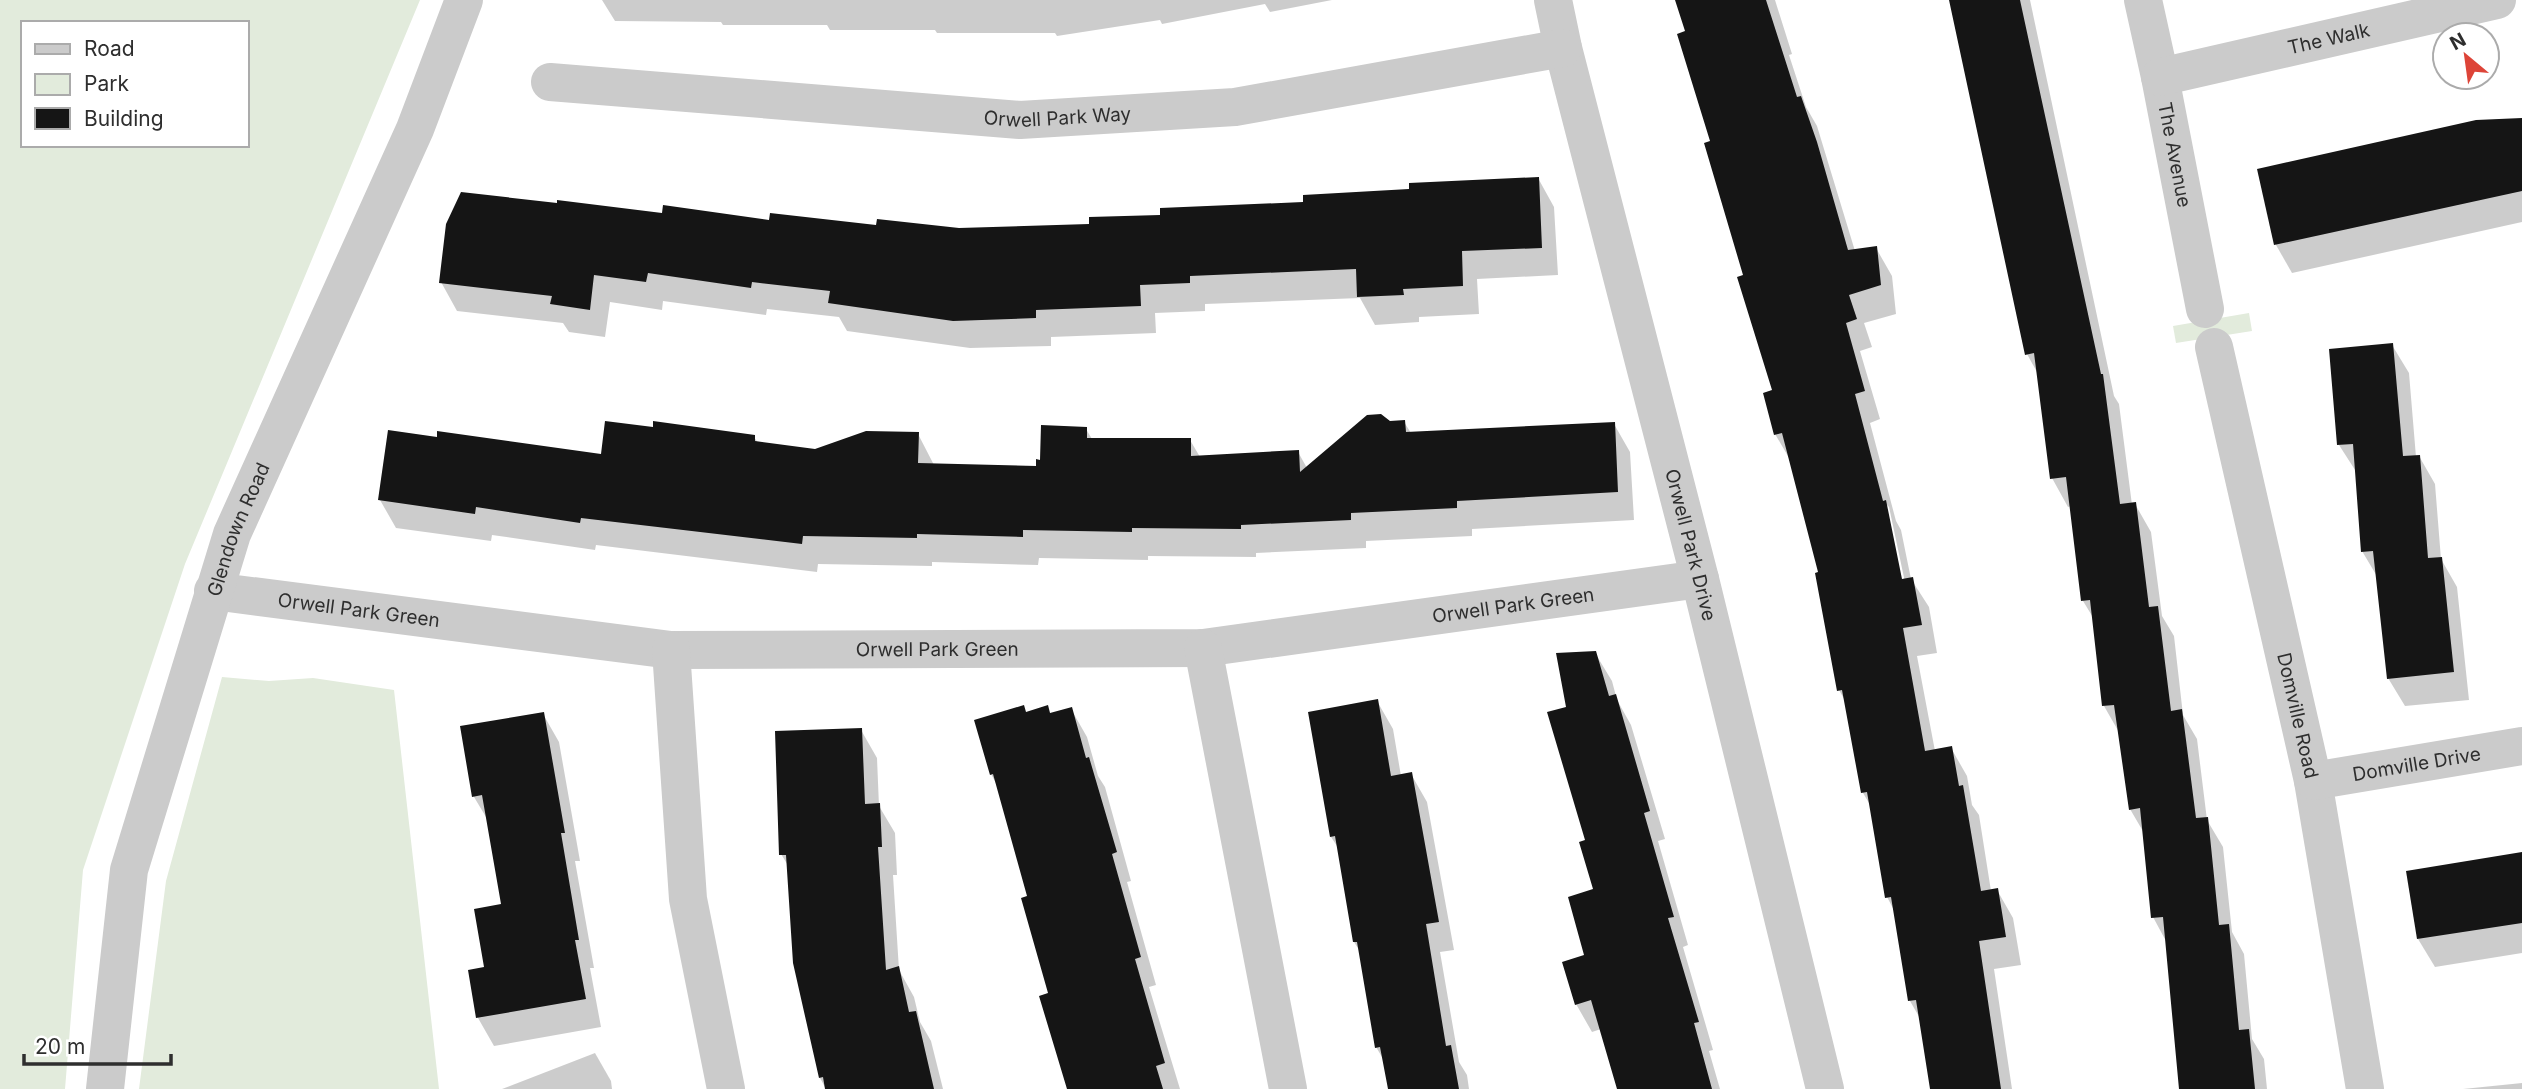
<svg xmlns="http://www.w3.org/2000/svg" width="2522" height="1089" viewBox="0 0 2522 1089" font-family="Inter,sans-serif">
<rect width="100%" height="100%" fill="#fff"/>
<g fill="#e2ebdc" fill-rule="evenodd">
<path d="M 0,0 L 420,0 L 185,564 L 83,870 L 65,1089 L 0,1089 ZM 23,23 L 247,23 L 247,145 L 23,145 Z"/>
<path d="M 2249,313 L 2252,331 L 2176,343 L 2173,326 Z"/>
<path d="M 222,677 L 269,681 L 313,678 L 394,690 L 439,1089 L 139,1089 L 166,881 Z"/>
</g>
<g fill="#0003" fill-rule="evenodd">
<path d="M 602,0 L 1332,0 L 1270,12 L 1265,4 L 1162,24 L 1160,20 L 1057,36 L 1055,33 L 937,33 L 935,30 L 830,30 L 827,25 L 723,25 L 721,22 L 615,21 Z"/>
<path d="M 1677,0 L 1775,0 L 1792,54 L 1789,55 L 1806,107 L 1817,126 L 1855,251 L 1876,248 L 1892,276 L 1896,314 L 1864,323 L 1872,347 L 1860,351 L 1880,419 L 1870,423 L 1896,521 L 1901,530 L 1911,579 L 1929,607 L 1937,653 L 1917,656 L 1935,751 L 1951,748 L 1967,776 L 1972,805 L 1979,815 L 1991,891 L 1997,890 L 2013,918 L 2021,965 L 1994,969 L 2012,1089 L 1933,1089 L 1921,1020 L 1910,1001 L 1895,912 L 1887,897 L 1872,808 L 1863,793 L 1847,704 L 1839,690 L 1820,574 L 1792,463 L 1775,434 L 1774,391 L 1687,32 ZM 1885,503 L 1889,507 L 1906,587 L 1902,588 Z"/>
<path d="M 1951,0 L 2030,0 L 2114,396 L 2119,404 L 2132,505 L 2135,504 L 2151,532 L 2162,616 L 2174,636 L 2183,715 L 2197,739 L 2207,820 L 2223,847 L 2232,932 L 2244,954 L 2252,1039 L 2264,1059 L 2267,1089 L 2191,1089 L 2167,943 L 2153,917 L 2144,833 L 2130,809 L 2120,734 L 2104,706 L 2094,619 L 2083,601 L 2071,506 L 2068,507 L 2052,478 L 2038,374 L 2027,354 Z"/>
<path d="M 2522,120 L 2522,222 L 2292,273 L 2276,245 L 2259,170 Z"/>
<path d="M 1538,178 L 1554,207 L 1558,275 L 1477,279 L 1479,314 L 1419,317 L 1419,322 L 1375,325 L 1360,298 L 1205,304 L 1205,311 L 1155,313 L 1156,333 L 1051,337 L 1051,346 L 970,348 L 847,331 L 839,317 L 767,309 L 766,315 L 663,301 L 662,310 L 610,302 L 605,337 L 569,332 L 563,323 L 457,311 L 441,282 L 664,215 L 959,230 L 1091,225 Z"/>
<path d="M 2392,345 L 2409,373 L 2416,457 L 2419,456 L 2435,484 L 2441,559 L 2457,587 L 2469,700 L 2405,706 L 2388,678 L 2378,578 L 2362,551 L 2357,473 L 2339,445 Z"/>
<path d="M 1404,422 L 1411,433 L 1614,424 L 1630,452 L 1634,520 L 1472,529 L 1472,536 L 1366,541 L 1366,548 L 1256,553 L 1256,557 L 1148,556 L 1148,560 L 1039,558 L 1038,565 L 932,562 L 932,566 L 818,564 L 817,572 L 596,545 L 595,550 L 492,535 L 491,541 L 396,528 L 380,500 L 602,456 L 754,437 L 758,443 L 815,451 L 918,434 L 934,465 L 1038,468 L 1042,462 L 1086,429 L 1092,439 L 1190,440 L 1200,457 L 1298,452 L 1307,468 L 1389,423 Z"/>
<path d="M 1595,653 L 1612,681 L 1617,700 L 1631,725 L 1665,839 L 1658,841 L 1688,945 L 1683,947 L 1713,1050 L 1709,1051 L 1720,1089 L 1618,1089 L 1601,1029 L 1592,1032 L 1576,1004 L 1586,956 L 1595,891 L 1568,708 Z"/>
<path d="M 1377,701 L 1393,729 L 1401,776 L 1411,774 L 1427,802 L 1454,950 L 1440,952 L 1459,1062 L 1467,1075 L 1469,1089 L 1389,1089 L 1385,1062 L 1376,1047 L 1361,953 L 1354,942 L 1339,849 L 1331,837 Z"/>
<path d="M 1047,707 L 1051,715 L 1071,709 L 1087,737 L 1098,776 L 1105,787 L 1131,881 L 1127,882 L 1156,985 L 1149,987 L 1180,1089 L 1091,1089 L 1050,994 L 1029,898 L 997,785 L 991,774 L 1026,713 Z"/>
<path d="M 543,714 L 559,742 L 580,861 L 575,861 L 594,968 L 590,968 L 601,1027 L 494,1046 L 478,1018 L 486,968 L 503,906 L 489,822 L 474,797 L 462,727 Z"/>
<path d="M 861,730 L 877,758 L 879,806 L 895,833 L 897,875 L 893,875 L 899,970 L 914,997 L 920,1022 L 931,1041 L 943,1089 L 826,1089 L 820,1078 L 795,963 L 789,867 L 781,854 Z"/>
<path d="M 2522,854 L 2522,953 L 2435,967 L 2418,939 Z"/>
<path d="M 595,1053 L 611,1081 L 612,1089 L 502,1089 Z"/>
<path d="M 2522,1083 L 2522,1089 L 2463,1089 Z"/>
</g>
<g fill="#151515">
<path d="M 1675,0 L 1766,0 L 1797,97 L 1801,96 L 1817,142 L 1848,250 L 1877,246 L 1881,285 L 1849,295 L 1857,319 L 1846,323 L 1865,391 L 1855,394 L 1883,501 L 1886,500 L 1902,579 L 1913,577 L 1922,625 L 1903,628 L 1925,751 L 1952,746 L 1959,786 L 1963,785 L 1981,891 L 1998,888 L 2006,937 L 1979,941 L 2001,1089 L 1930,1089 L 1916,1000 L 1908,1001 L 1891,897 L 1885,898 L 1867,792 L 1861,793 L 1842,690 L 1837,691 L 1815,573 L 1818,572 L 1782,433 L 1774,435 L 1763,393 L 1772,390 L 1737,277 L 1743,275 L 1704,143 L 1710,141 L 1677,34 L 1685,31 Z"/>
<path d="M 1949,0 L 2020,0 L 2101,374 L 2103,374 L 2120,504 L 2136,502 L 2149,607 L 2158,606 L 2171,711 L 2182,709 L 2196,818 L 2208,817 L 2219,925 L 2229,924 L 2239,1030 L 2249,1029 L 2255,1089 L 2179,1089 L 2163,917 L 2151,918 L 2140,808 L 2129,810 L 2114,705 L 2102,706 L 2090,600 L 2081,601 L 2066,477 L 2050,479 L 2034,353 L 2025,355 Z"/>
<path d="M 2522,118 L 2522,191 L 2274,245 L 2257,169 L 2476,120 Z"/>
<path d="M 1539,177 L 1542,248 L 1462,251 L 1463,286 L 1403,289 L 1404,295 L 1357,297 L 1356,269 L 1190,276 L 1190,283 L 1140,285 L 1141,306 L 1036,310 L 1036,318 L 953,321 L 828,303 L 830,291 L 752,282 L 751,288 L 648,273 L 646,282 L 594,275 L 590,310 L 550,304 L 552,296 L 439,283 L 446,224 L 461,192 L 557,203 L 557,200 L 662,213 L 663,205 L 769,220 L 770,213 L 876,225 L 877,219 L 959,228 L 1089,224 L 1089,217 L 1160,215 L 1160,208 L 1303,202 L 1303,195 L 1409,189 L 1409,183 Z"/>
<path d="M 2393,343 L 2403,456 L 2420,455 L 2428,558 L 2442,557 L 2454,672 L 2387,679 L 2373,551 L 2361,552 L 2353,444 L 2337,445 L 2329,349 Z"/>
<path d="M 1381,414 L 1390,421 L 1405,420 L 1406,432 L 1615,422 L 1618,492 L 1457,501 L 1457,508 L 1351,513 L 1351,520 L 1241,525 L 1241,529 L 1132,528 L 1132,532 L 1023,530 L 1023,537 L 917,534 L 917,538 L 803,536 L 802,544 L 581,518 L 580,523 L 476,507 L 475,514 L 378,500 L 388,430 L 437,437 L 437,431 L 601,454 L 605,421 L 653,427 L 653,421 L 755,435 L 755,441 L 815,449 L 866,431 L 919,432 L 918,463 L 1036,466 L 1036,459 L 1040,460 L 1041,425 L 1087,427 L 1087,438 L 1191,438 L 1191,456 L 1299,450 L 1300,472 L 1367,415 Z"/>
<path d="M 1596,651 L 1609,696 L 1616,694 L 1650,811 L 1644,813 L 1674,917 L 1668,918 L 1699,1022 L 1694,1023 L 1712,1089 L 1617,1089 L 1591,1000 L 1575,1005 L 1562,962 L 1584,955 L 1568,897 L 1593,889 L 1579,842 L 1585,840 L 1547,712 L 1566,707 L 1556,653 Z"/>
<path d="M 1378,699 L 1391,776 L 1412,772 L 1439,922 L 1426,924 L 1446,1046 L 1451,1045 L 1459,1089 L 1388,1089 L 1380,1047 L 1375,1048 L 1357,942 L 1353,942 L 1335,836 L 1330,837 L 1308,712 Z"/>
<path d="M 1024,705 L 1026,712 L 1048,705 L 1050,713 L 1072,707 L 1086,758 L 1089,757 L 1117,852 L 1112,854 L 1141,957 L 1135,959 L 1165,1063 L 1156,1066 L 1163,1089 L 1067,1089 L 1039,996 L 1048,993 L 1021,898 L 1027,896 L 993,774 L 990,775 L 974,720 Z"/>
<path d="M 544,712 L 565,833 L 561,833 L 579,940 L 575,940 L 586,999 L 476,1018 L 468,970 L 484,967 L 474,909 L 501,904 L 482,795 L 472,797 L 460,726 Z"/>
<path d="M 862,728 L 865,804 L 880,803 L 882,847 L 878,847 L 886,970 L 899,966 L 909,1012 L 916,1011 L 934,1089 L 825,1089 L 823,1077 L 819,1078 L 793,963 L 786,855 L 779,855 L 775,731 Z"/>
<path d="M 2522,852 L 2522,923 L 2417,939 L 2406,871 Z"/>
</g>
<g fill="none" stroke-linecap="round" stroke-linejoin="round">
<g stroke="#cbcbcb" stroke-width="38">
<path id="s1" d="M 1553,0 L 1563,48 L 1700,579 L 1825,1089"/>
<path id="s2" d="M 2143,0 L 2160,77 L 2205,309"/>
<path id="s3" d="M 2160,77 L 2497,0"/>
<path id="s4" d="M 550,82 L 1020,120 L 1235,107 L 1563,48"/>
<path id="s5" d="M 2214,347 L 2313,781 L 2365,1089"/>
<path id="s6" d="M 213,591 L 671,650 L 1203,648 L 1700,579"/>
<path d="M 1203,648 L 1288,1089"/>
<path d="M 671,650 L 688,899 L 726,1089"/>
<path id="s7" d="M 2313,781 L 2522,746"/>
<path id="s8" d="M 105,1089 L 129,870 L 232,534 L 415,129 L 464,0"/>
</g>
</g>
<g text-anchor="middle" dominant-baseline="central" stroke-width="7" stroke-linejoin="round" paint-order="stroke">
<g font-size="19" fill="#2e2e2e" stroke="#fff">
<text stroke="none"><textPath href="#s3" startOffset="173">The Walk</textPath></text>
<text stroke="none"><textPath href="#s4" startOffset="509">Orwell Park Way</textPath></text>
<text stroke="none"><textPath href="#s2" startOffset="158">The Avenue</textPath></text>
<text stroke="none"><textPath href="#s8" startOffset="578">Glendown Road</textPath></text>
<text stroke="none"><textPath href="#s1" startOffset="562">Orwell Park Drive</textPath></text>
<text stroke="none"><textPath href="#s6" startOffset="1307">Orwell Park Green</textPath></text>
<text stroke="none"><textPath href="#s6" startOffset="147">Orwell Park Green</textPath></text>
<text stroke="none"><textPath href="#s6" startOffset="728">Orwell Park Green</textPath></text>
<text stroke="none"><textPath href="#s5" startOffset="378">Domville Road</textPath></text>
<text stroke="none"><textPath href="#s7" startOffset="105">Domville Drive</textPath></text>
</g>
</g>
<rect x="21" y="21" width="228" height="126" fill="#ffffff" stroke="#ababab" stroke-width="2"/>
<rect x="35" y="44" width="35" height="10" fill="#cbcbcb" stroke="#ababab" stroke-width="2"/>
<text x="84" y="56" font-size="21" fill="#2e2e2e">Road</text>
<rect x="35" y="74" width="35" height="21" fill="#e2ebdc" stroke="#ababab" stroke-width="2"/>
<text x="84" y="91" font-size="21" fill="#2e2e2e">Park</text>
<rect x="35" y="108" width="35" height="21" fill="#151515" stroke="#ababab" stroke-width="2"/>
<text x="84" y="126" font-size="21" fill="#2e2e2e">Building</text>
<g transform="translate(2466 56) rotate(331)"><circle r="33" fill="#ffffff" stroke="#ababab" stroke-width="2"/>
<path d="M0-5L12 26L0 18L-12 26Z" fill="#dd4438"/>
<text y="-10" font-size="19" font-weight="bold" text-anchor="middle" fill="#2e2e2e">N</text>
</g>
<path d="M24 1054v10h147v-10" fill="none" stroke="#2e2e2e" stroke-width="3.5"/>
<text x="35" y="1054" font-size="21" fill="#2e2e2e" stroke="#ffffff" stroke-width="5" paint-order="stroke">20 m</text>
</svg>
